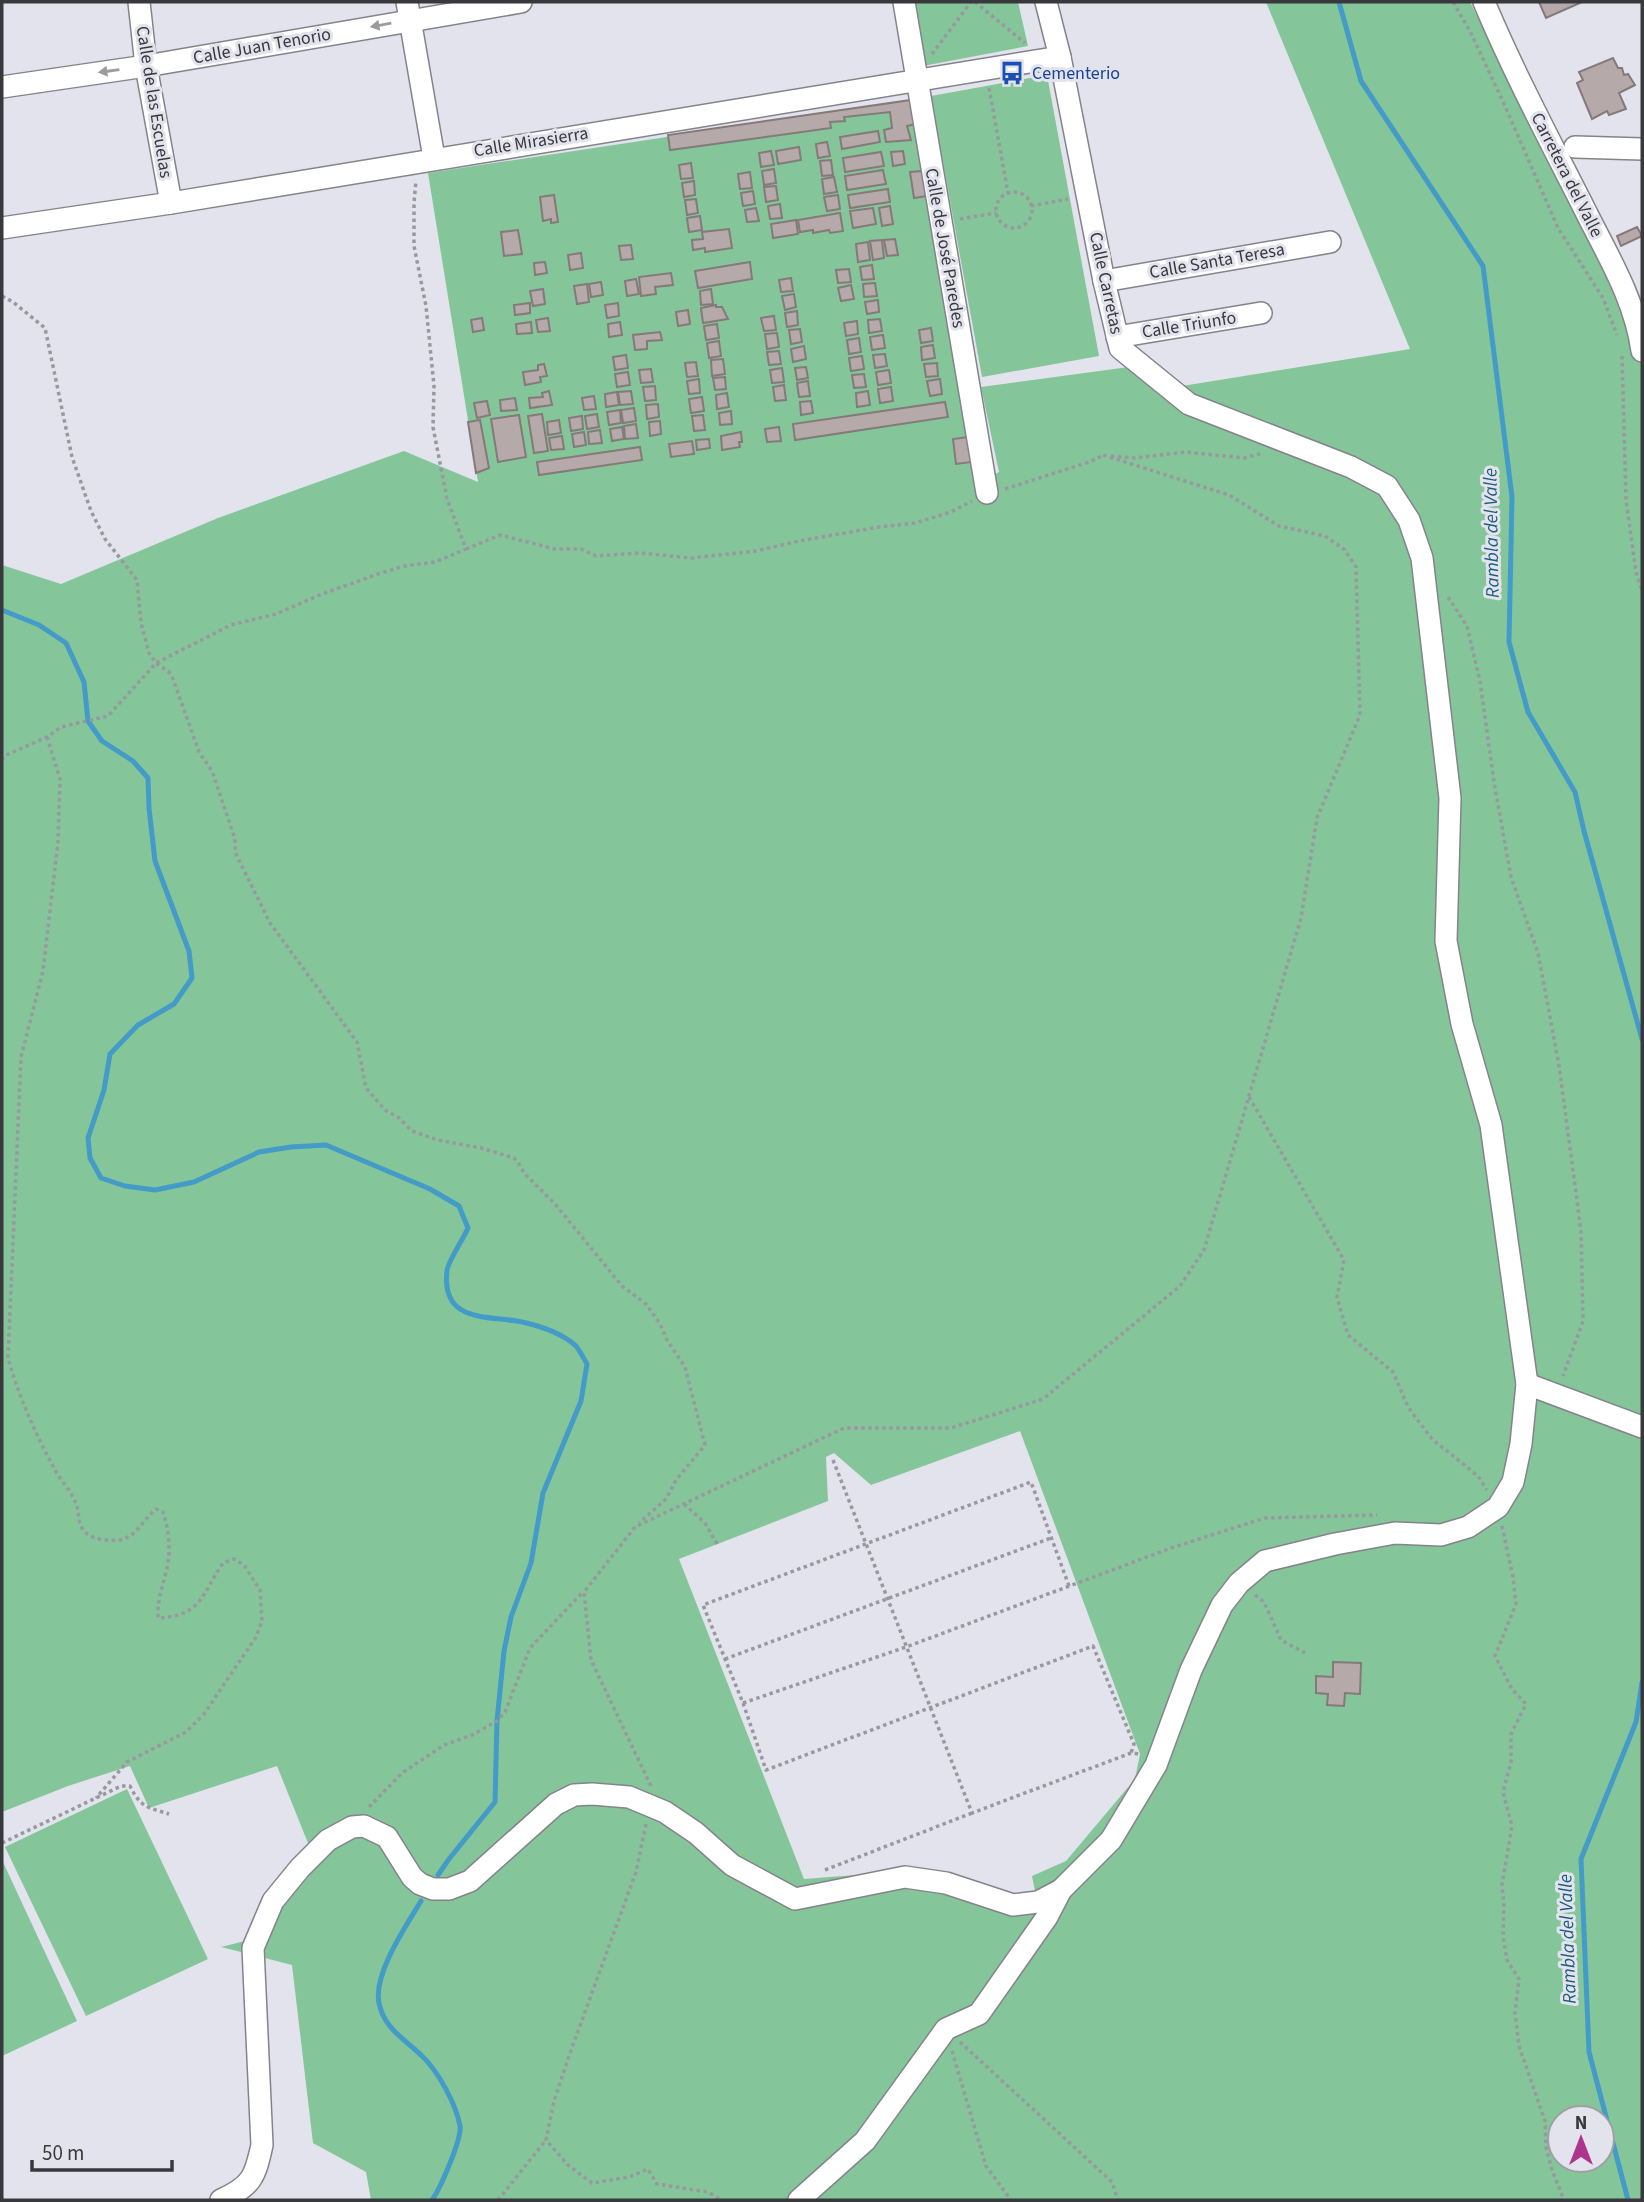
<svg xmlns="http://www.w3.org/2000/svg" width="1644" height="2202" viewBox="0 0 1644 2202" font-family="'Source Sans 3',sans-serif">
<rect width="100%" height="100%" fill="#e3e3ed"/>
<g fill="#84c699" fill-rule="evenodd">
<path d="M 912,2 L 1018,2 L 1028,46 L 923,66 Z"/>
<path d="M 1266,2 L 1470,2 L 1642,342 L 1642,2200 L 371,2200 L 366,2172 L 313,2143 L 292,1965 L 221,1947 L 245,1941 L 271,1891 L 310,1848 L 277,1766 L 149,1808 L 130,1766 L 68,1786 L 2,1812 L 2,565 L 61,584 L 218,518 L 404,451 L 478,482 L 428,173 L 911,100 L 976,485 L 999,472 L 981,387 L 1151,364 L 1182,386 L 1410,349 ZM 1020,1431 L 1140,1754 L 1135,1779 L 1066,1861 L 1032,1876 L 1035,1891 L 1019,1896 L 1003,1895 L 894,1872 L 804,1879 L 679,1559 L 828,1501 L 826,1457 L 834,1453 L 871,1485 ZM 1560,2118 L 1602,2118 L 1602,2160 L 1560,2160 Z"/>
<path d="M 1047,75 L 1099,356 L 982,377 L 931,96 Z"/>
<path d="M 127,1789 L 208,1959 L 86,2016 L 5,1847 Z"/>
<path d="M 2,1860 L 77,2021 L 2,2056 Z"/>
</g>
<g fill="none" stroke-linecap="round" stroke-linejoin="round">
<g stroke="#449bc8" stroke-width="5">
<path d="M 1339,2 L 1361,81 L 1483,266 L 1512,497 L 1509,642 L 1528,712 L 1575,792 L 1584,831 L 1642,1039"/>
<path d="M 2,610 L 39,625 L 66,643 L 84,682 L 88,721 L 102,741 L 133,761 L 148,778 L 149,808 L 155,861 L 189,951 L 192,978 L 174,1004 L 138,1025 L 110,1054 L 104,1090 L 88,1138 L 90,1158 L 101,1178 L 125,1186 L 155,1190 L 194,1182 L 259,1152 L 291,1147 L 326,1145 L 430,1189 L 459,1206 L 468,1228 C 464,1238 447,1263 447,1271 C 441,1324 489,1315 522,1322 C 540,1326 563,1334 576,1346 C 580,1351 584,1359 587,1364 L 581,1401 L 543,1493 L 531,1563 L 511,1617 L 504,1651 L 497,1721 L 495,1802 L 449,1859 L 438,1875"/>
<path d="M 421,1901 C 406,1926 373,1974 379,2003 C 384,2029 405,2039 422,2056 C 438,2071 456,2104 460,2126 C 462,2139 440,2189 432,2200"/>
<path d="M 1628,2200 L 1589,2052 L 1581,1859 L 1636,1722 L 1642,1682"/>
</g>
</g>
<g fill="#b5aaa9" stroke="#847a79" stroke-width="2">
<path d="M 1539,2 L 1582,2 L 1546,18 Z"/>
<path d="M 1613,58 L 1618,68 L 1622,68 L 1624,75 L 1628,74 L 1635,85 L 1619,93 L 1626,109 L 1609,115 L 1607,111 L 1592,119 L 1577,83 L 1583,80 L 1579,72 Z"/>
<path d="M 911,100 L 915,124 L 907,126 L 911,140 L 886,142 L 884,130 L 892,128 L 890,112 L 844,117 L 845,121 L 830,122 L 831,128 L 670,150 L 668,135 Z"/>
<path d="M 878,131 L 880,142 L 842,149 L 840,137 Z"/>
<path d="M 827,142 L 830,156 L 818,158 L 816,144 Z"/>
<path d="M 799,147 L 801,160 L 778,164 L 776,151 Z"/>
<path d="M 771,151 L 774,165 L 761,167 L 759,153 Z"/>
<path d="M 903,151 L 905,164 L 893,166 L 891,152 Z"/>
<path d="M 881,152 L 884,166 L 845,172 L 843,158 Z"/>
<path d="M 831,160 L 833,175 L 822,176 L 820,161 Z"/>
<path d="M 691,163 L 693,178 L 681,179 L 679,165 Z"/>
<path d="M 774,169 L 776,183 L 764,185 L 762,171 Z"/>
<path d="M 883,170 L 886,184 L 847,190 L 845,176 Z"/>
<path d="M 922,171 L 927,196 L 914,198 L 910,172 Z"/>
<path d="M 750,172 L 752,188 L 740,189 L 738,174 Z"/>
<path d="M 834,177 L 837,192 L 824,194 L 822,179 Z"/>
<path d="M 694,181 L 695,195 L 684,197 L 682,183 Z"/>
<path d="M 776,186 L 778,200 L 766,202 L 764,187 Z"/>
<path d="M 888,189 L 890,202 L 850,208 L 848,195 Z"/>
<path d="M 753,191 L 755,204 L 743,206 L 741,193 Z"/>
<path d="M 554,195 L 558,222 L 551,223 L 551,219 L 543,221 L 540,197 Z"/>
<path d="M 838,195 L 840,209 L 827,211 L 824,197 Z"/>
<path d="M 696,199 L 698,213 L 687,215 L 685,200 Z"/>
<path d="M 780,204 L 782,218 L 770,219 L 768,206 Z"/>
<path d="M 890,206 L 893,224 L 882,226 L 879,208 Z"/>
<path d="M 756,208 L 759,221 L 747,222 L 745,210 Z"/>
<path d="M 873,208 L 876,224 L 853,228 L 850,211 Z"/>
<path d="M 840,213 L 843,231 L 830,233 L 829,230 L 813,233 L 813,230 L 800,232 L 798,220 Z"/>
<path d="M 700,216 L 702,230 L 689,232 L 687,218 Z"/>
<path d="M 796,220 L 798,234 L 773,238 L 771,224 Z"/>
<path d="M 1637,227 L 1642,236 L 1621,246 L 1617,236 Z"/>
<path d="M 729,229 L 732,248 L 705,252 L 705,248 L 693,250 L 692,240 L 703,239 L 702,232 Z"/>
<path d="M 518,230 L 522,254 L 504,256 L 501,232 Z"/>
<path d="M 895,239 L 898,255 L 887,256 L 884,240 Z"/>
<path d="M 882,240 L 884,258 L 873,260 L 870,241 Z"/>
<path d="M 868,242 L 870,260 L 858,262 L 856,244 Z"/>
<path d="M 631,245 L 633,259 L 621,260 L 619,246 Z"/>
<path d="M 581,253 L 583,268 L 570,270 L 568,255 Z"/>
<path d="M 545,262 L 547,273 L 535,275 L 534,263 Z"/>
<path d="M 750,262 L 752,279 L 698,288 L 695,271 Z"/>
<path d="M 872,265 L 874,279 L 862,280 L 860,267 Z"/>
<path d="M 849,269 L 851,282 L 838,283 L 836,270 Z"/>
<path d="M 671,273 L 673,285 L 655,287 L 656,294 L 641,296 L 639,277 Z"/>
<path d="M 791,278 L 793,291 L 781,292 L 779,280 Z"/>
<path d="M 636,279 L 639,294 L 627,296 L 625,281 Z"/>
<path d="M 601,282 L 603,295 L 591,297 L 589,284 Z"/>
<path d="M 875,283 L 877,296 L 864,297 L 863,284 Z"/>
<path d="M 587,284 L 589,302 L 577,304 L 574,286 Z"/>
<path d="M 851,285 L 854,299 L 841,301 L 838,288 Z"/>
<path d="M 543,289 L 545,304 L 533,306 L 530,291 Z"/>
<path d="M 711,289 L 713,304 L 701,305 L 700,291 Z"/>
<path d="M 794,294 L 796,307 L 785,310 L 782,296 Z"/>
<path d="M 878,300 L 879,312 L 867,314 L 865,302 Z"/>
<path d="M 530,303 L 530,313 L 515,315 L 514,305 Z"/>
<path d="M 618,303 L 619,316 L 607,318 L 605,305 Z"/>
<path d="M 716,305 L 716,307 L 722,307 L 728,319 L 703,323 L 701,308 Z"/>
<path d="M 688,310 L 690,324 L 678,326 L 676,312 Z"/>
<path d="M 797,311 L 798,325 L 787,327 L 785,313 Z"/>
<path d="M 774,316 L 776,330 L 764,331 L 761,318 Z"/>
<path d="M 482,318 L 484,330 L 473,332 L 471,320 Z"/>
<path d="M 548,318 L 550,331 L 538,332 L 536,320 Z"/>
<path d="M 880,319 L 882,331 L 869,333 L 868,320 Z"/>
<path d="M 857,321 L 858,334 L 846,336 L 844,323 Z"/>
<path d="M 531,322 L 532,333 L 517,334 L 516,324 Z"/>
<path d="M 620,322 L 622,335 L 609,337 L 608,324 Z"/>
<path d="M 717,324 L 719,338 L 706,340 L 704,326 Z"/>
<path d="M 931,328 L 933,341 L 921,343 L 919,330 Z"/>
<path d="M 800,329 L 802,342 L 791,344 L 789,330 Z"/>
<path d="M 660,332 L 662,340 L 647,341 L 647,349 L 635,350 L 633,335 Z"/>
<path d="M 777,333 L 779,347 L 767,349 L 765,334 Z"/>
<path d="M 883,335 L 885,348 L 872,350 L 870,337 Z"/>
<path d="M 859,338 L 861,352 L 849,354 L 847,340 Z"/>
<path d="M 719,341 L 721,356 L 709,358 L 707,343 Z"/>
<path d="M 933,345 L 935,358 L 922,360 L 921,347 Z"/>
<path d="M 804,346 L 806,359 L 793,362 L 791,349 Z"/>
<path d="M 779,351 L 781,364 L 769,365 L 767,352 Z"/>
<path d="M 885,354 L 887,366 L 875,368 L 873,355 Z"/>
<path d="M 626,355 L 628,368 L 615,370 L 613,357 Z"/>
<path d="M 862,356 L 864,369 L 851,371 L 849,358 Z"/>
<path d="M 723,359 L 725,374 L 712,376 L 711,360 Z"/>
<path d="M 696,362 L 698,376 L 687,377 L 685,363 Z"/>
<path d="M 937,363 L 938,376 L 926,377 L 924,364 Z"/>
<path d="M 544,364 L 547,376 L 540,377 L 541,382 L 525,385 L 523,372 L 538,370 L 538,365 Z"/>
<path d="M 806,367 L 808,378 L 797,380 L 795,368 Z"/>
<path d="M 782,368 L 784,382 L 772,383 L 770,370 Z"/>
<path d="M 651,369 L 653,382 L 641,383 L 639,370 Z"/>
<path d="M 889,370 L 891,383 L 878,385 L 876,372 Z"/>
<path d="M 628,372 L 630,385 L 617,387 L 615,374 Z"/>
<path d="M 864,374 L 866,387 L 854,388 L 852,375 Z"/>
<path d="M 725,377 L 726,389 L 715,390 L 713,378 Z"/>
<path d="M 699,379 L 700,393 L 689,394 L 687,381 Z"/>
<path d="M 940,379 L 942,394 L 930,396 L 927,381 Z"/>
<path d="M 808,381 L 810,396 L 799,397 L 797,383 Z"/>
<path d="M 784,385 L 786,400 L 775,401 L 773,387 Z"/>
<path d="M 655,386 L 656,400 L 645,401 L 643,387 Z"/>
<path d="M 891,387 L 893,401 L 880,403 L 878,389 Z"/>
<path d="M 549,391 L 552,405 L 530,408 L 529,398 L 543,397 L 542,393 Z"/>
<path d="M 631,391 L 633,404 L 620,405 L 618,392 Z"/>
<path d="M 868,391 L 870,405 L 857,407 L 856,393 Z"/>
<path d="M 617,392 L 619,405 L 606,407 L 605,394 Z"/>
<path d="M 727,393 L 729,407 L 717,409 L 716,395 Z"/>
<path d="M 594,396 L 596,409 L 584,410 L 582,398 Z"/>
<path d="M 702,397 L 704,411 L 691,413 L 689,399 Z"/>
<path d="M 515,398 L 517,410 L 501,411 L 500,400 Z"/>
<path d="M 487,401 L 490,415 L 477,418 L 474,403 Z"/>
<path d="M 811,401 L 813,413 L 801,415 L 800,402 Z"/>
<path d="M 945,402 L 948,417 L 795,440 L 793,424 Z"/>
<path d="M 658,404 L 659,417 L 647,419 L 646,405 Z"/>
<path d="M 634,408 L 636,421 L 623,423 L 621,410 Z"/>
<path d="M 620,410 L 621,423 L 609,425 L 607,412 Z"/>
<path d="M 731,411 L 732,424 L 720,425 L 719,413 Z"/>
<path d="M 542,414 L 548,451 L 534,453 L 528,416 Z"/>
<path d="M 597,414 L 599,427 L 587,429 L 585,416 Z"/>
<path d="M 519,415 L 526,457 L 498,462 L 491,419 Z"/>
<path d="M 703,415 L 705,430 L 694,431 L 692,416 Z"/>
<path d="M 582,416 L 583,429 L 571,431 L 569,418 Z"/>
<path d="M 480,420 L 489,468 L 476,473 L 468,422 Z"/>
<path d="M 559,420 L 561,433 L 548,435 L 547,422 Z"/>
<path d="M 660,421 L 661,434 L 650,436 L 649,422 Z"/>
<path d="M 636,424 L 638,438 L 625,439 L 624,426 Z"/>
<path d="M 622,427 L 624,439 L 612,441 L 610,429 Z"/>
<path d="M 779,427 L 781,441 L 767,442 L 765,429 Z"/>
<path d="M 600,430 L 602,443 L 589,444 L 588,432 Z"/>
<path d="M 584,432 L 586,445 L 574,447 L 572,434 Z"/>
<path d="M 741,432 L 742,442 L 739,442 L 740,447 L 722,450 L 721,436 Z"/>
<path d="M 562,436 L 564,449 L 551,450 L 549,438 Z"/>
<path d="M 968,437 L 972,462 L 956,464 L 953,439 Z"/>
<path d="M 709,439 L 710,448 L 697,450 L 696,440 Z"/>
<path d="M 692,441 L 694,454 L 671,457 L 669,444 Z"/>
<path d="M 640,447 L 642,460 L 539,475 L 537,462 Z"/>
<path d="M 1333,1662 L 1361,1663 L 1360,1694 L 1345,1693 L 1344,1706 L 1327,1705 L 1328,1694 L 1316,1693 L 1316,1676 L 1333,1677 Z"/>
</g>
<g fill="none" stroke-linecap="round" stroke-linejoin="round">
<g stroke="#84838c" stroke-width="24">
<g id="street">
<path d="M 139,2 L 146,66 L 171,203"/>
<path d="M 407,2 L 434,158"/>
<path d="M 904,2 L 987,493"/>
<path d="M 1484,2 C 1513,71 1548,137 1582,204 C 1605,251 1635,298 1642,351"/>
<path d="M 2,87 L 146,66 L 521,2"/>
<path d="M 1575,147 L 1642,149"/>
<path d="M 2,228 L 171,203 L 1060,57"/>
<path d="M 1104,281 L 1330,242"/>
<path d="M 1117,337 L 1261,313"/>
<path d="M 1527,1384 L 1642,1427"/>
<path d="M 221,2200 C 252,2186 255,2177 262,2145 L 253,1948 L 273,1901 L 300,1868 L 328,1840 L 352,1827 L 364,1826 L 387,1837 L 412,1877 L 420,1884 L 433,1889 L 449,1889 L 470,1881 L 556,1804 L 574,1795 L 592,1794 L 629,1797 L 665,1812 L 696,1833 L 732,1865 L 795,1899 L 905,1877 L 946,1883 L 1013,1905 L 1038,1902 L 1061,1890 L 1111,1840 L 1156,1765 L 1191,1670 L 1222,1605 L 1239,1583 L 1265,1561 L 1335,1544 L 1395,1533 L 1441,1535 L 1468,1527 L 1498,1507 L 1513,1482 L 1521,1444 L 1527,1384 L 1491,1125 L 1462,1024 L 1446,941 L 1450,798 L 1422,558 L 1409,520 L 1387,486 L 1351,467 L 1189,404 L 1120,348 L 1104,281 L 1060,57 L 1046,2"/>
<path d="M 799,2200 L 865,2141 L 946,2029 L 979,2014 L 1047,1917 L 1061,1890"/>
</g>
</g>
<g stroke="#98989f" stroke-width="3.5" stroke-dasharray="3.5 3.5" stroke-linecap="butt">
<path d="M 975,2 L 1025,43"/>
<path d="M 1453,2 L 1470,31 L 1505,106 L 1558,228 L 1603,298 L 1617,335"/>
<path d="M 932,54 L 971,2"/>
<path d="M 989,88 L 1008,193"/>
<circle cx="1014" cy="210" r="18"/>
<path d="M 1031,206 L 1068,199"/>
<path d="M 960,219 L 996,213"/>
<path d="M 2,296 L 13,302 L 45,328 L 72,457 L 91,511 L 105,539 L 137,580 L 141,623 L 149,653 L 156,663 L 169,672 L 173,679 L 199,752 L 212,771 L 235,839 L 235,852 L 270,923 L 357,1042 L 366,1088 L 385,1110 L 399,1118 L 412,1131 L 438,1140 L 481,1148 L 514,1158 L 518,1162 L 524,1173 L 555,1204 L 622,1286 L 646,1304 L 660,1324 L 667,1340 L 685,1367 L 705,1445 L 676,1480 L 666,1499 L 639,1523"/>
<path d="M 1622,356 L 1626,500 L 1636,572 L 1642,590"/>
<path d="M 1111,456 L 1135,458 L 1186,452 L 1244,458 L 1263,453"/>
<path d="M 1005,489 L 1089,462 L 1104,455"/>
<path d="M 466,549 L 500,535 L 555,549 L 581,549 L 596,556 L 640,553 L 691,558 L 756,551 L 799,541 L 879,527 L 915,523 L 951,512 L 972,501"/>
<path d="M 1448,597 L 1467,626 L 1480,681 L 1494,782 L 1511,877 L 1538,953 L 1559,1065 L 1581,1231 L 1583,1321 L 1563,1376"/>
<path d="M 47,737 L 60,779 L 58,842 L 43,971 L 21,1057 L 8,1358 C 19,1397 35,1433 54,1468 C 60,1480 73,1493 77,1506 C 79,1514 78,1524 84,1531 C 92,1540 109,1541 120,1540 C 138,1536 143,1519 156,1509 L 163,1512 C 169,1530 171,1550 167,1568 C 163,1586 157,1600 158,1618 C 203,1615 201,1595 223,1563 L 234,1559 L 244,1565 L 260,1590 L 262,1621 L 256,1637 L 204,1714 L 186,1732 L 127,1762 L 96,1798"/>
<path d="M 2,760 L 4,756 L 47,737 L 61,727 L 108,716 L 156,663 L 231,625 L 276,614 L 322,594 L 378,574 L 404,566 L 435,562 L 466,549 L 447,499 L 433,427 L 434,386 L 426,306 L 414,246 L 414,203 L 416,180"/>
<path d="M 1249,1097 L 1344,1260 L 1337,1297 L 1348,1335 L 1393,1372 L 1408,1407 L 1432,1439 L 1478,1476 L 1487,1490"/>
<path d="M 833,1460 L 972,1813 L 1131,1753 L 1140,1754"/>
<path d="M 684,1504 L 705,1523 L 717,1544"/>
<path d="M 1502,1526 L 1513,1577 L 1516,1604 L 1495,1656 L 1512,1689 L 1526,1704 L 1511,1734 L 1511,1762 L 1503,1792 L 1512,1826 L 1502,1885 L 1504,1906 L 1503,1936 L 1507,1960 L 1519,1979 L 1515,2013 L 1519,2046 L 1545,2121 L 1546,2147 L 1552,2170 L 1564,2200"/>
<path d="M 1069,1586 L 1031,1482 L 703,1605 L 743,1703 L 766,1770 L 1093,1646 L 1134,1744 L 1131,1753"/>
<path d="M 1255,1595 L 1264,1602 L 1281,1640 L 1305,1653"/>
<path d="M 725,1659 L 1051,1538"/>
<path d="M 743,1703 L 906,1647 L 1174,1547 L 1265,1518 L 1377,1515"/>
<path d="M 651,1786 L 591,1660 L 584,1592 L 635,1527 L 844,1428 L 951,1428 L 1043,1399 L 1180,1286 L 1204,1250 L 1301,918 L 1317,818 L 1360,715 L 1356,567 L 1344,549 L 1325,536 L 1279,526 L 1229,495 L 1103,455"/>
<path d="M 369,1807 L 402,1773 L 444,1745 L 472,1735 L 497,1721 L 505,1712 L 530,1648 L 583,1592"/>
<path d="M 646,1824 L 636,1872 L 570,2053 L 554,2101 L 546,2140 L 568,2165 L 592,2183 L 629,2177 L 648,2169 L 657,2184 L 708,2192 L 721,2200"/>
<path d="M 2,1843 L 121,1786 L 130,1786 C 141,1808 147,1807 169,1814"/>
<path d="M 825,1870 L 972,1813"/>
<path d="M 960,2042 L 1112,2182 L 1118,2200"/>
<path d="M 952,2051 L 986,2166 L 1011,2200"/>
<path d="M 498,2200 L 546,2140"/>
</g>
<use href="#street" stroke="#fff" stroke-width="21"/>
</g>
<defs><path id="oneway-solid" d="M-6-.8H1V-3.2L6.5 0L1 3.2V.8H-6Z" transform="scale(1.75)"/></defs>
<g fill="#9c9c9e">
<use href="#oneway-solid" transform="translate(381 25) rotate(170)"/>
<use href="#oneway-solid" transform="translate(109 71) rotate(172)"/>
</g>
<defs>
<g id="bus-bare" transform="scale(1.89)"><path d="M-5-6H5V4H4V6H2V4H-2V6H-4V4H-5ZM-3.5-4V0h7V-4ZM-3.5 1.2v1.5H-2V1.2ZM2 1.2v1.5H3.5V1.2Z" fill="#1a4fb4" stroke="#e3e3ed" stroke-width="2.5" paint-order="stroke"/></g>
</defs>
<g fill-rule="evenodd">
<use href="#bus-bare" x="1012" y="73"/>
</g>
<g text-anchor="middle" dominant-baseline="central" stroke-width="6" stroke-linejoin="round" paint-order="stroke">
<g font-size="18" fill="#39383c" stroke="#e3e3ed">
<text transform="translate(262 46) rotate(-10)">Calle Juan Tenorio</text>
<text transform="translate(154 102) rotate(81)">Calle de las Escuelas</text>
<text transform="translate(531 142) rotate(-9)">Calle Mirasierra</text>
<text transform="translate(1567 175) rotate(63)">Carretera del Valle</text>
<text transform="translate(945 248) rotate(80)">Calle de José Paredes</text>
<text transform="translate(1217 261) rotate(-10)">Calle Santa Teresa</text>
<text transform="translate(1106 283) rotate(78)">Calle Carretas</text>
<text transform="translate(1189 325) rotate(-9)">Calle Triunfo</text>
</g>
<g font-size="18" fill="#164399" stroke="#e3e3ed" text-anchor="start">
<text x="1032" y="73">Cementerio</text>
</g>
<g font-size="19" font-style="italic" fill="#1c5c7c" stroke="#e3e3ed">
<text transform="translate(1492 533) rotate(-91)">Rambla del Valle</text>
<text transform="translate(1568 1939) rotate(-92)">Rambla del Valle</text>
</g>
</g>
<rect width="1644" height="2202" fill="none" stroke="#39383c" stroke-width="7"/>
<g transform="translate(1581 2139)"><circle r="33" fill="#e3e3ed" stroke="#9f9fa6" stroke-width="2"/>
<path d="M0-5L12 26L0 18L-12 26Z" fill="#ad358b"/>
<text y="-10" font-size="19" font-weight="bold" text-anchor="middle" fill="#39383c">N</text>
</g>
<path d="M32 2160v10h140v-10" fill="none" stroke="#39383c" stroke-width="3.5"/>
<text x="42" y="2160" font-size="21" fill="#39383c" stroke="#e3e3ed" stroke-width="5" paint-order="stroke">50 m</text>
</svg>
